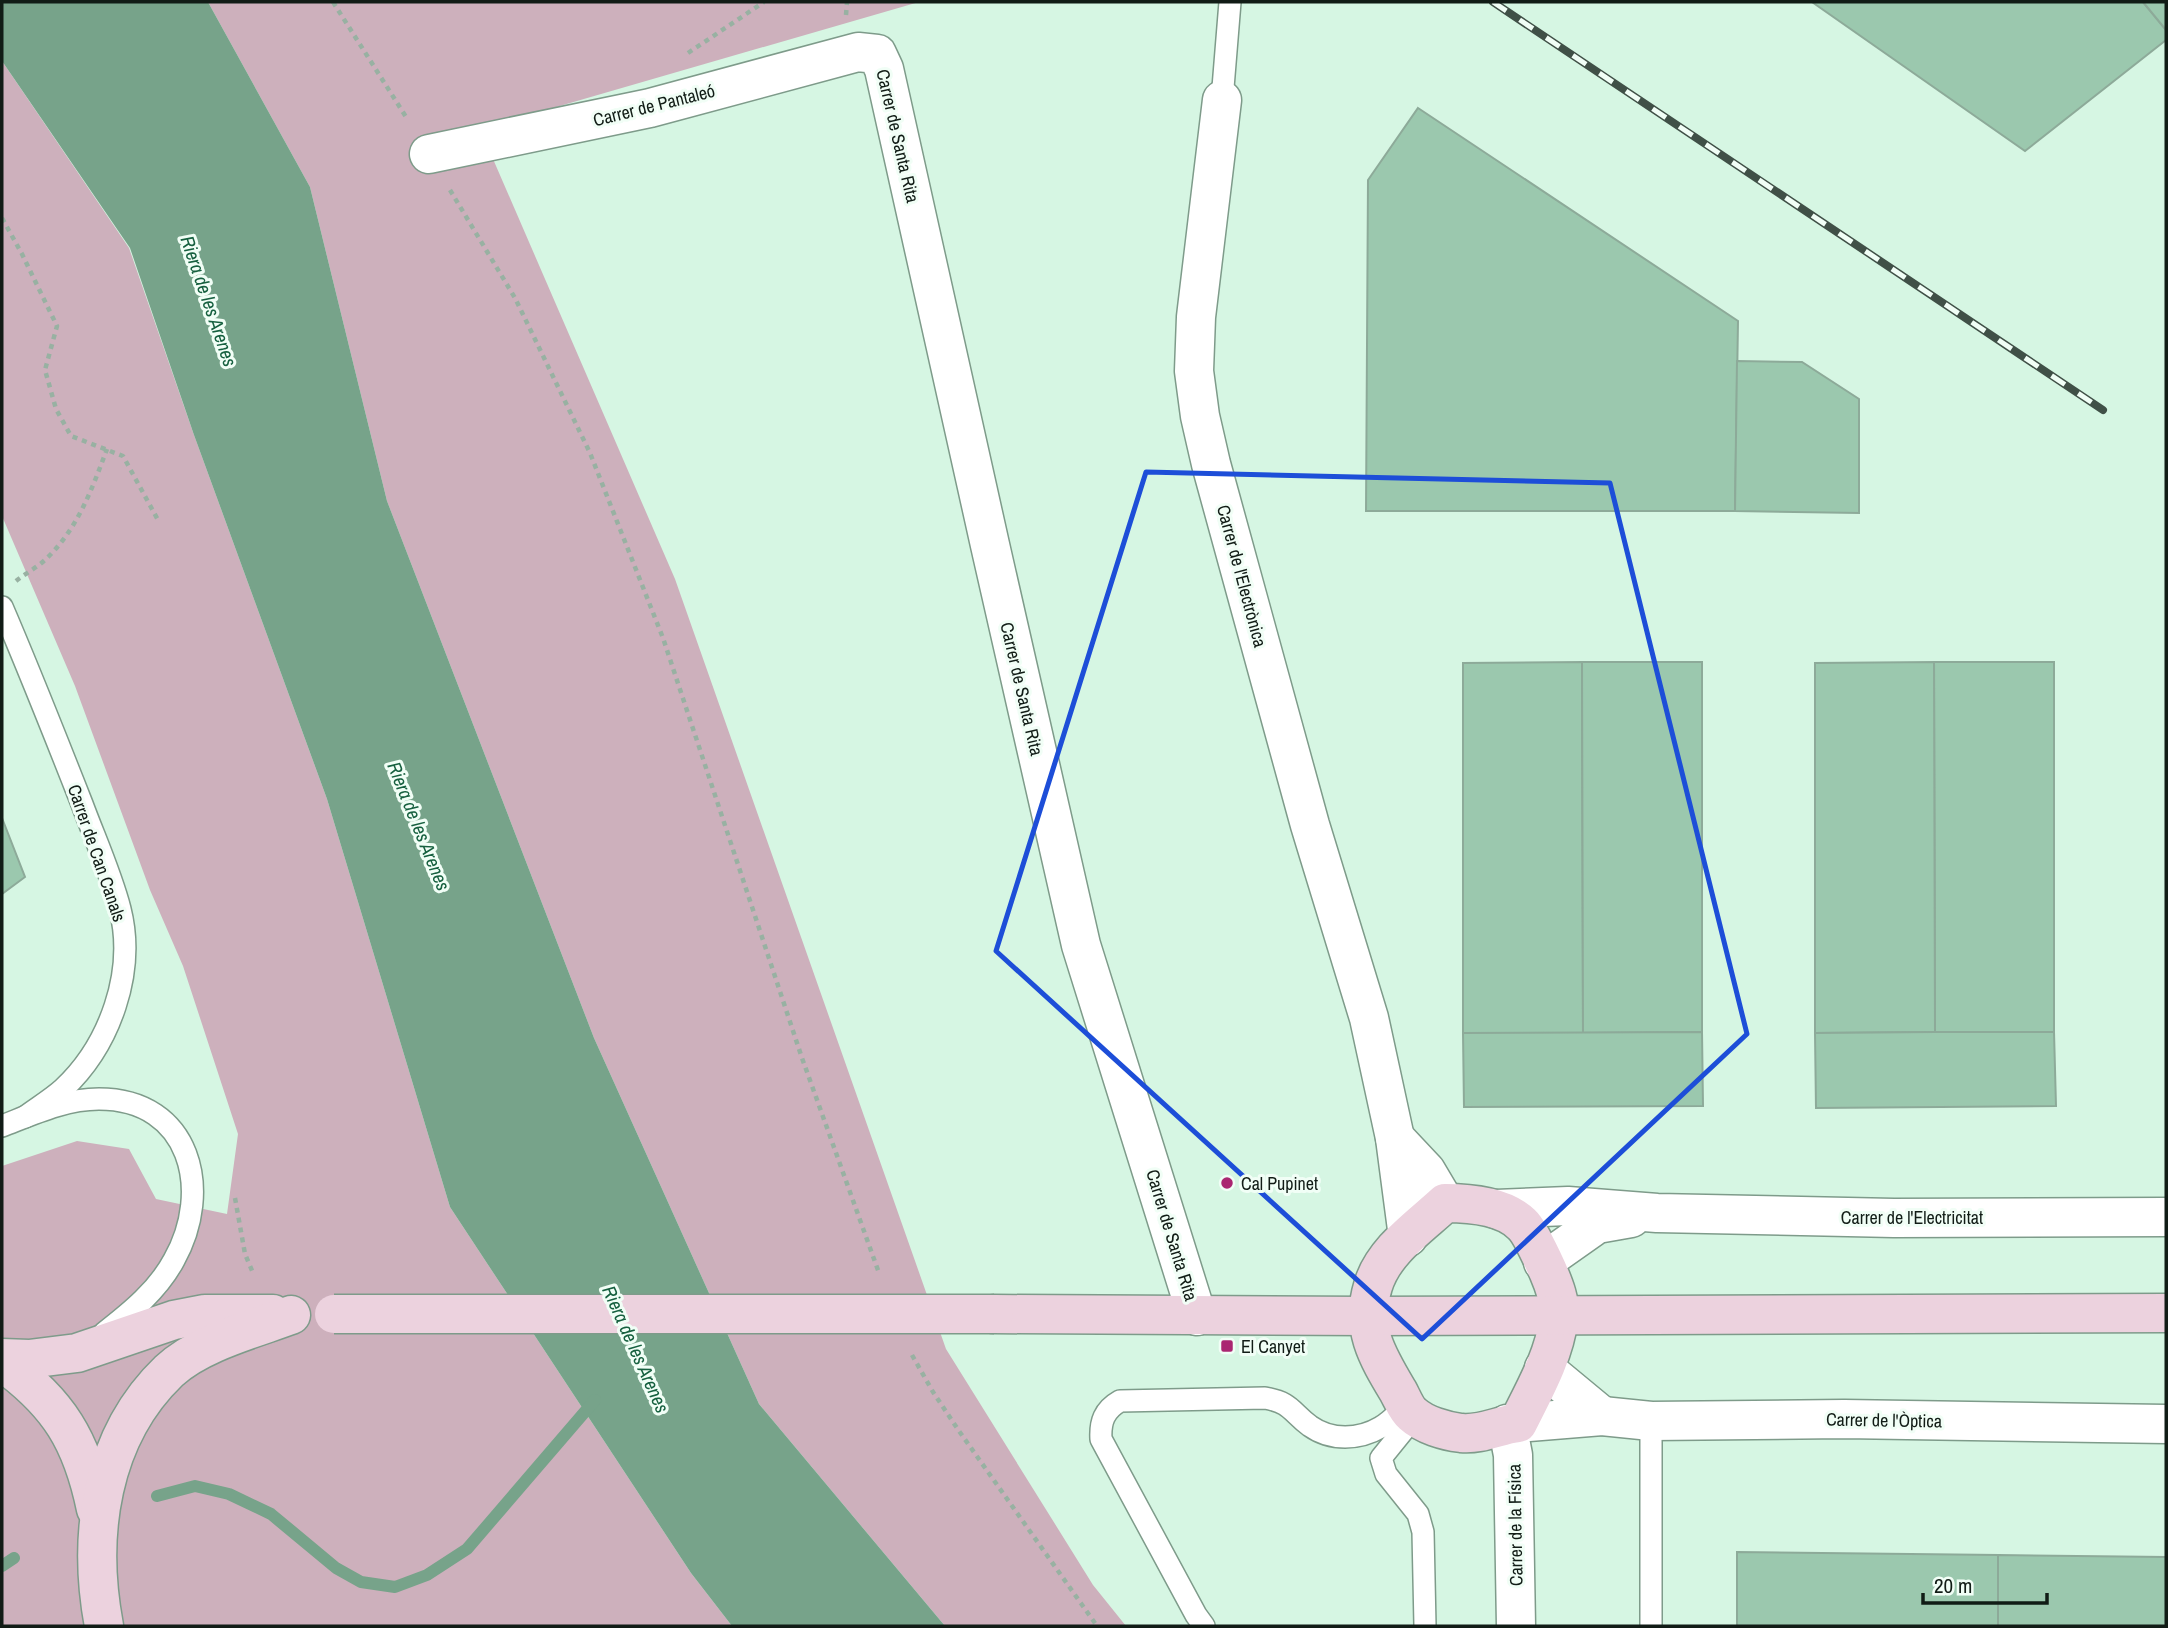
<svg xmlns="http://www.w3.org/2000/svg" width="2168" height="1628" viewBox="0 0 2168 1628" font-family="'Archivo Narrow',sans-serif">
<rect width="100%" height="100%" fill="#d6f6e3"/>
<g fill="#cdb0bc">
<path d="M 208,2 L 919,2 L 480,129 L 675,579 L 946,1349 L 1093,1585 L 1126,1626 L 945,1626 L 759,1404 L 594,1038 L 387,501 L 310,187 Z"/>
<path d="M 2,61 L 129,248 L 194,435 L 327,799 L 450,1207 L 691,1573 L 732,1626 L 2,1626 L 2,1166 L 77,1141 L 129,1149 L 156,1199 L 227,1214 L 238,1134 L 183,966 L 150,890 L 75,686 L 2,516 Z"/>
</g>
<path fill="#77a38a" d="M 2,2 L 208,2 L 310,187 L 387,501 L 594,1038 L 759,1404 L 945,1626 L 732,1626 L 691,1573 L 450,1207 L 327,799 L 194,435 L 130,248 L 2,61 Z"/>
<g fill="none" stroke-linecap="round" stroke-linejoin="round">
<g stroke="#77a38a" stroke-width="12">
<path d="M 157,1496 L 195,1486 L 229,1494 L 271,1514 L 336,1568 L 361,1582 L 395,1587 L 427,1575 L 467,1549 L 595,1400"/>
<path d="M 2,1566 L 14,1558"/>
</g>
</g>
<g fill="#9bc8ae" stroke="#8daa99" stroke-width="2">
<path d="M 1812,2 L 2143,2 L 2166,30 L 2166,40 L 2025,151 Z"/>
<path d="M 2143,2 L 2166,2 L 2166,30 Z"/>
<path d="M 1418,108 L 1738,321 L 1735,511 L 1366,511 L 1368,180 Z"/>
<path d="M 1737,361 L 1802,362 L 1859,399 L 1859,513 L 1735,511 Z"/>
<path d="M 1582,662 L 1583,1033 L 1463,1033 L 1463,663 Z"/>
<path d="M 1582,662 L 1702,662 L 1702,1032 L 1583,1033 Z"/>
<path d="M 1934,662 L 2054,662 L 2054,1032 L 1935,1032 Z"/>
<path d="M 1934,662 L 1935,1032 L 1815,1033 L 1815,663 Z"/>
<path d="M 2,818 L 25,877 L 2,894 Z"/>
<path d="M 1702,1032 L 1703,1106 L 1464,1107 L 1463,1033 Z"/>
<path d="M 1935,1032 L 2054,1032 L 2056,1106 L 1816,1108 L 1815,1033 Z"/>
<path d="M 1737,1552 L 1998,1555 L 1998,1626 L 1737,1626 Z"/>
<path d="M 1998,1555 L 2166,1557 L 2166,1626 L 1998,1626 Z"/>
</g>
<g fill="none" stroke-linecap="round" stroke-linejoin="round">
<g stroke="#7e9b8a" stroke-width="24">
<g id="lane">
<path d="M 1222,100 L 1230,2"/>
<path d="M 2,607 C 30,672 56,738 82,804 C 95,839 111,874 120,909 C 136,972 110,1045 63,1089 C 52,1099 37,1108 25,1117"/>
<path d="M 2,1126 C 33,1114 65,1099 99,1099 C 191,1099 213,1191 174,1260 C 158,1290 131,1312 104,1333"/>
<path d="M 1415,1416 L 1381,1458 L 1386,1474 L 1418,1514 L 1423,1532 L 1425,1626"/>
<path d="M 1204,1626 L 1196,1615 L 1101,1439 C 1100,1422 1104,1410 1120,1401 L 1265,1398 C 1292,1403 1290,1411 1310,1426 C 1331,1441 1359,1440 1381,1427 C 1390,1422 1398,1413 1406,1406"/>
<path d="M 1651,1626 L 1651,1421"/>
</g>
</g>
<g stroke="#7e9b8a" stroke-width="41">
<g id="street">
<path d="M 1222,100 L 1196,317 L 1194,371 L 1200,416 L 1211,464 L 1310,825 L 1369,1018 L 1395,1138 L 1408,1237"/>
<path d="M 429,154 L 650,108 L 858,52 L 877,54 L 884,69 L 990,545 L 1081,945 L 1197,1316"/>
<path d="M 1395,1138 L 1426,1171 L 1445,1203"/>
<path d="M 1496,1209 L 1568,1206 L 1657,1213 L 1894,1218 L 2166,1217"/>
<path d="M 1543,1262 L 1597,1224 L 1631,1218"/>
<path d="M 1544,1368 L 1602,1416"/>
<path d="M 1518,1423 L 1602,1416 L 1651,1421 L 1844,1419 L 2166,1424"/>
<path d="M 1507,1424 L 1513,1455 L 1516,1626"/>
</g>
</g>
<g stroke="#7e9b8a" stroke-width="41">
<g id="secondary">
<path d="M 1445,1203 C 1469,1203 1504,1206 1522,1224 C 1530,1231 1543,1260 1548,1271 C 1554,1285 1561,1302 1559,1318 C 1554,1356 1535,1389 1518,1423 C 1499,1425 1482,1435 1461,1433 C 1445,1431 1424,1425 1412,1414 C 1406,1409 1402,1398 1398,1391 C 1377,1356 1360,1328 1373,1286 C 1383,1251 1419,1227 1445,1203 Z"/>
<path d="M 994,1314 L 1368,1316 L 2166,1313"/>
<path d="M 2,1358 L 29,1359 L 77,1353 L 174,1320 L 205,1314 L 273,1314"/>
<path d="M 2,1362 C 59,1403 82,1441 96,1509"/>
<path d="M 104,1626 C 87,1536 100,1437 169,1371 C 199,1343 253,1329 291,1315"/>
</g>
</g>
<g stroke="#98b1a2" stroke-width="4.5" stroke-dasharray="5 5" stroke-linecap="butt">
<path d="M 333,2 L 408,120"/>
<path d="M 846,15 L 847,2"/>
<path d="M 688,53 L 764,2"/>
<path d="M 450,190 L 515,298 L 590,453 L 663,638 L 802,1058 L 879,1273"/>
<path d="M 2,218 L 22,254 L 57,326 L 45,370 L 56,409 L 71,436 L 123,456 L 158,520"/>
<path d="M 16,581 C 26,573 38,567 47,558 C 78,528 92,489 107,449"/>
<path d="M 235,1198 L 245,1254 L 253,1273"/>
<path d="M 912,1355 L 933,1392 L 959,1431 L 1097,1626"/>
</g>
<use href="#lane" stroke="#fff" stroke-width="21"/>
<use href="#street" stroke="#fff" stroke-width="38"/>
<use href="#secondary" stroke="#ecd2de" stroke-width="38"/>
<g stroke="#405047" stroke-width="8">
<path id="rail" d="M 1493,2 L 2103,410"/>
</g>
<use href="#rail" stroke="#f1fef6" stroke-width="5" stroke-dasharray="16" stroke-linecap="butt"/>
<g stroke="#7e9b8a" stroke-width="41" stroke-linecap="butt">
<path id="secondary-bridge" d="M 334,1314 L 994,1314"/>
</g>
<use href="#secondary-bridge" stroke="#ecd2de" stroke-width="38"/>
</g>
<path fill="none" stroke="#1d4ed8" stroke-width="5" stroke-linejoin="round" d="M 1146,472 L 1610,483 L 1747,1034 L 1422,1339 L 996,951 Z"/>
<g fill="#aa2671" stroke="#f1fef6" stroke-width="2.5">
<circle cx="1227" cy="1183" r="7"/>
<rect x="1220" y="1339" width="14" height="14" rx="3.5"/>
</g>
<g text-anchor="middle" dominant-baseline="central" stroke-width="6" stroke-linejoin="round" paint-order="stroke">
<g font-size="18" fill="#111c16" stroke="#f1fef6">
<text transform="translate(654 105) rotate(-14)">Carrer de Pantaleó</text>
<text transform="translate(898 136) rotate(77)">Carrer de Santa Rita</text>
<text transform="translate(1242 576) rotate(75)">Carrer de l'Electrònica</text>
<text transform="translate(1022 689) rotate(77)">Carrer de Santa Rita</text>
<text transform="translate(97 853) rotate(71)">Carrer de Can Canals</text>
<text x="1912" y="1217">Carrer de l'Electricitat</text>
<text transform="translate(1172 1235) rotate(73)">Carrer de Santa Rita</text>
<text transform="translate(1884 1420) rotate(1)">Carrer de l'Òptica</text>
<text transform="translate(1515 1525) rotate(-91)">Carrer de la Física</text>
</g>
<g font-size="18" fill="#111c16" stroke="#f1fef6" text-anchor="start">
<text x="1241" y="1183">Cal Pupinet</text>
<text x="1241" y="1346">El Canyet</text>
</g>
<g font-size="19" font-style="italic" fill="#16603f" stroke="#f1fef6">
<text transform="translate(209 301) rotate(71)">Riera de les Arenes</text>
<text transform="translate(419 826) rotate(68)">Riera de les Arenes</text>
<text transform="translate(636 1349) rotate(66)">Riera de les Arenes</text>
</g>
</g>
<rect width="2168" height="1628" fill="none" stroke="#111c16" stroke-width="7"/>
<path d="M1923 1593v10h124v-10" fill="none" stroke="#111c16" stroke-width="3.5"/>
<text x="1934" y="1593" font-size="21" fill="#111c16" stroke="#f1fef6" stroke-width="5" paint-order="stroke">20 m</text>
</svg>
